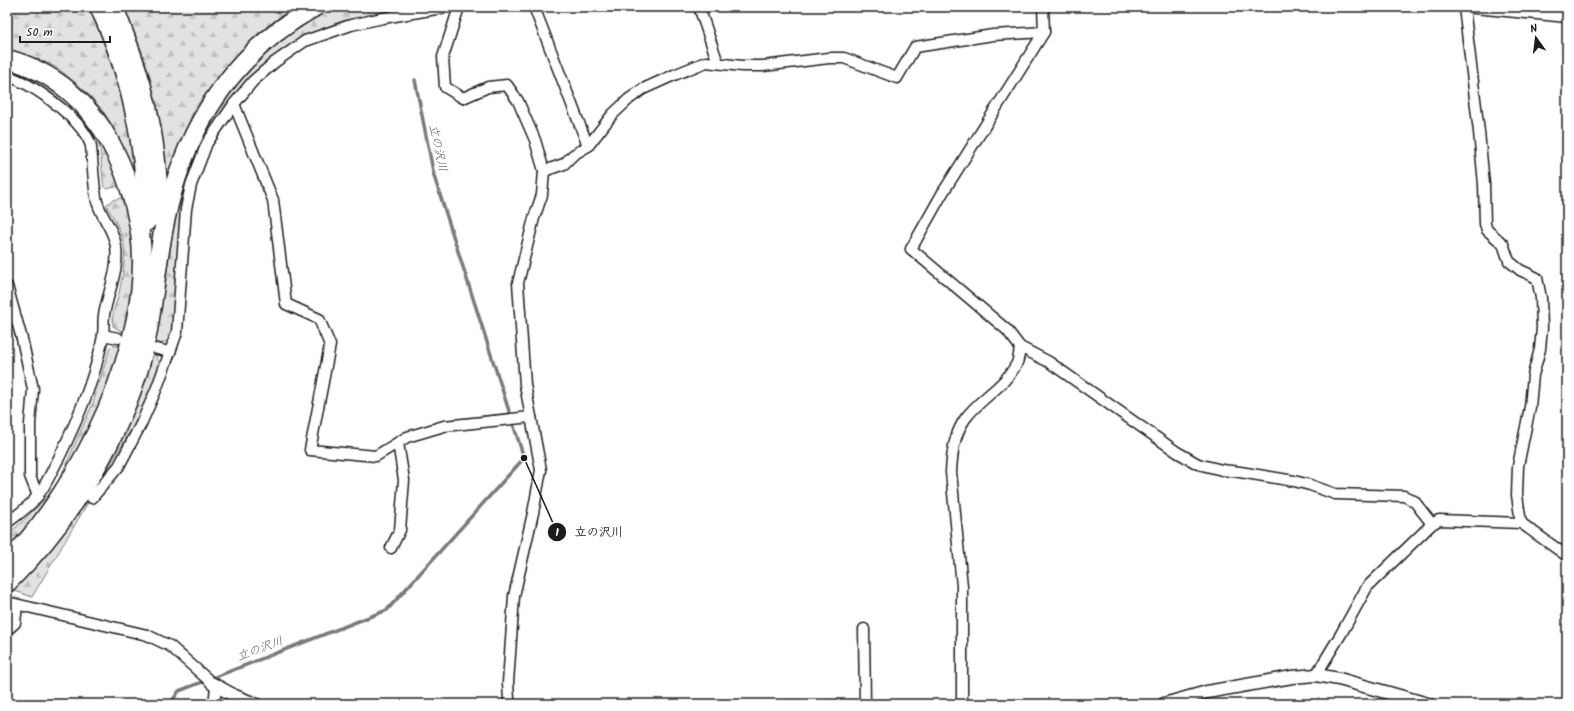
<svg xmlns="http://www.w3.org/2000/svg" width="1574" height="711" viewBox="0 0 1574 711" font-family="Kalam,'Klee One',sans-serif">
<defs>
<pattern id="forest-firs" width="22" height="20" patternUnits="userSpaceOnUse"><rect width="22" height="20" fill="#e2e2e2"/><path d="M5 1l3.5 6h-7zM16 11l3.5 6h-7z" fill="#c1c1c1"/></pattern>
</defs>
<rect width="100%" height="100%" fill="#fff"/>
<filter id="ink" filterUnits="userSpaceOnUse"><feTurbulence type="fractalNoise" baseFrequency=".025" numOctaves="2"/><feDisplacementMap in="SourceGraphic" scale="8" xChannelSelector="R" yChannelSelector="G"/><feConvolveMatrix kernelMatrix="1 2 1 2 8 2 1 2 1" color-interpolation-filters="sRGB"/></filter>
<g filter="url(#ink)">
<g fill="url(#forest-firs)" stroke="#7f7f7f">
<path d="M 7,7 L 89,7 C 114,63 130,122 138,184 C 121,140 109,108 71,79 C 66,75 62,71 57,68 C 42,59 24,55 7,51 Z"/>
<path d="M 124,7 L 296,7 C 261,27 231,57 208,91 C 203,97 197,104 194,111 C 183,134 175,158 168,183 C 162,143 158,103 146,64 C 140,45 132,26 124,7 Z"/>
<path d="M 333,7 L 418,7 L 345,20 L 316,31 L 279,55 L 196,158 L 185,189 L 181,212 L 173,331 L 169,340 L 160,344 L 154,342 L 165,285 L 174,222 L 191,158 L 224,97 L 270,46 L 324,11 Z"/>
<path d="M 7,68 C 46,80 82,104 101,141 C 109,155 114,171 120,186 L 107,189 L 104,187 C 102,177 101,147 98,141 C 95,137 91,132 88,129 C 68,102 39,80 7,70 Z"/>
<path d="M 124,197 C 130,226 135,256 132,287 C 130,302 127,318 124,333 L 113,326 C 111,315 116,304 119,293 C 122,279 126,259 124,244 C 121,230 113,217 106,205 L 113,200 Z"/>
<path d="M 121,345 L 97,413 L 63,479 L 7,554 L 7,535 L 23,521 L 47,497 L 59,480 L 93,403 L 110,347 Z"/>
<path d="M 152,354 L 156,356 L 161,365 L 137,420 L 32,597 L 12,590 L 127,421 Z"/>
</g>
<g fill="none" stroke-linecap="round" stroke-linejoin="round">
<path stroke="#7a7a7a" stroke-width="3.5" d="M 170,704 L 179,691 L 387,610 L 524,458 L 434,176 L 415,80"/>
<g stroke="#1c1c1c" stroke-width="13">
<g id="minor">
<path d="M 459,7 L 443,57 L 445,87 L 463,98 L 488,87 L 507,85 L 518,101 L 535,140 L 544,171 L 542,195 L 534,218 L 518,283 L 525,385 L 541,470 L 533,513 L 514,596 L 508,683 L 509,700 L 511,704"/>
<path d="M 534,7 L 588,146"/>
<path d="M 699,7 L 718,63"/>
<path d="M 1464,7 L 1479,132 L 1484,184 L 1485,224 L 1487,230 L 1503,244 L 1509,261 L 1520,270 L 1537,278 L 1541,298 L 1542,328 L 1540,349 L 1533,375 L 1530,407 L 1518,466 L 1517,495 L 1521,523"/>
<path d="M 1464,7 L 1567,17"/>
<path d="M 7,76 C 32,83 80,118 90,143 C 92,147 91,153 92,158 C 93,171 94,184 96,197 C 99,216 114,228 116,247 C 119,270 108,292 104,315 C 103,322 104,329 103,336 C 95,379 78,419 59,458 C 52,470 47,484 38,495 C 31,506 17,515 7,523"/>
<path d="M 234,104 L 273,200 L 286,304 L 319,319 L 330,345 L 310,450 L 376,456 L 407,437 L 444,426 L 531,417"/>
<path d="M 544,171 L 564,164 L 573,155 L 588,146 L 612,115 L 629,99 L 643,89 L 674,75 L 706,62 L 742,66 L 763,66 L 829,58 L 844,58 L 897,78 L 915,47 L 993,35 L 1044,32"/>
<path d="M 7,286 L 22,339 L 33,389 L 30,424 L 30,476 L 38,496"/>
<path d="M 103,335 L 118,338"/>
<path d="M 1020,347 L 1049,362 L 1177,452 L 1198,464 L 1222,470 L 1240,472 L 1294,481 L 1310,485 L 1335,494 L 1404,496 L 1414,501 L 1432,524"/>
<path d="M 157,349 L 170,352"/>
<path d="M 92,498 L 119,466 L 141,424 L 156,390 L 170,352 L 177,332 L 186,209 L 191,185 L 207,143 L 234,104 L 253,81 L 275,62 L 305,41 L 351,25 L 383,18 L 448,7"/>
<path d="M 391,548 L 400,530 L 404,480 L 398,443"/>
<path d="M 7,602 L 147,635 L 170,646 L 213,684"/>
<path d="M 864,629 L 865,704"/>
<path d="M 7,630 L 15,623 L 17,605"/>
<path d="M 1316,675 L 1341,634 L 1367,587 L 1432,524 L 1439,520 L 1521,523 L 1567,556"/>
<path d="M 214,704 L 216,687"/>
<path d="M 962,704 L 962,586 L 951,472 C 952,453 954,435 965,419 C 979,399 1004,387 1016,365 C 1019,360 1019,353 1020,347 L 1007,330 L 911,249 L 942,194 L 1044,32 L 1043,7"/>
</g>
</g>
<g stroke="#1c1c1c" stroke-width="15">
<g id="tertiary">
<path d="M 213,684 L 235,696 L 255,704"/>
<path d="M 1164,704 L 1207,692 L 1292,677 L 1316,675 L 1339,679 L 1428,704"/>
</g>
</g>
<g stroke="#1c1c1c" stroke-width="21">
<g id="motorway">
<path d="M 99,7 C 130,70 147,152 146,222"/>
<path d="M 114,7 C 122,28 130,49 137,70 C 152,117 159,169 159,218"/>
<path d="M 7,59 C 53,71 89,102 111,144 C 126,172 135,202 140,233 C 155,339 81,488 7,563"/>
<path d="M 7,583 C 65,526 112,453 137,375 C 152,327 154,281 163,232 C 181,135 227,56 315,7"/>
</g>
</g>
<use href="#minor" stroke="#fff" stroke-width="10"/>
<use href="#tertiary" stroke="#fff" stroke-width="12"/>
<use href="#motorway" stroke="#fff" stroke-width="18"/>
</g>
</g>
<g text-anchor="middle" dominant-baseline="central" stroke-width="3" stroke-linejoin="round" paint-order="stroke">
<g font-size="12" font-style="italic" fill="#5a5a5a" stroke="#fff">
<text transform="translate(438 148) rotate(78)">立の沢川</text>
<text transform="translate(260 649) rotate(-21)">立の沢川</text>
</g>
</g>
<path fill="none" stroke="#1c1c1c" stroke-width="1.5" d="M524 458L557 532"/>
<g fill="#1c1c1c" stroke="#fff" stroke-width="1.5">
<circle cx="524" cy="458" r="4"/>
<circle cx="557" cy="532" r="10"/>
</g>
<g font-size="12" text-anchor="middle" font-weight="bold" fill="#fff">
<text x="557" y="536">1</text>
</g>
<g font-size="12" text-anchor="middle" font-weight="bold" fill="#1c1c1c" stroke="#fff" stroke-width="3" stroke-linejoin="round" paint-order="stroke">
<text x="599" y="536">立の沢川</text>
</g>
<rect width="1574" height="711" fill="none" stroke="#fff" stroke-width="24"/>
<rect x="12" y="12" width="1550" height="687" fill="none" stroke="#1c1c1c" stroke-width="1.5" filter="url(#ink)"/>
<g transform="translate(1536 38) rotate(346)" stroke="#ffffff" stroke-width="3" paint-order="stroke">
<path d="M0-3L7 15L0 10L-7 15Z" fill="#1c1c1c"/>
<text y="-6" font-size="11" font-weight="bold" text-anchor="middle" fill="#1c1c1c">N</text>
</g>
<path d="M20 36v6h90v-6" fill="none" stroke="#1c1c1c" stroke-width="2"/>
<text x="26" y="36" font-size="12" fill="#1c1c1c" stroke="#ffffff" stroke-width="3" paint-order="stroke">50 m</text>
</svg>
